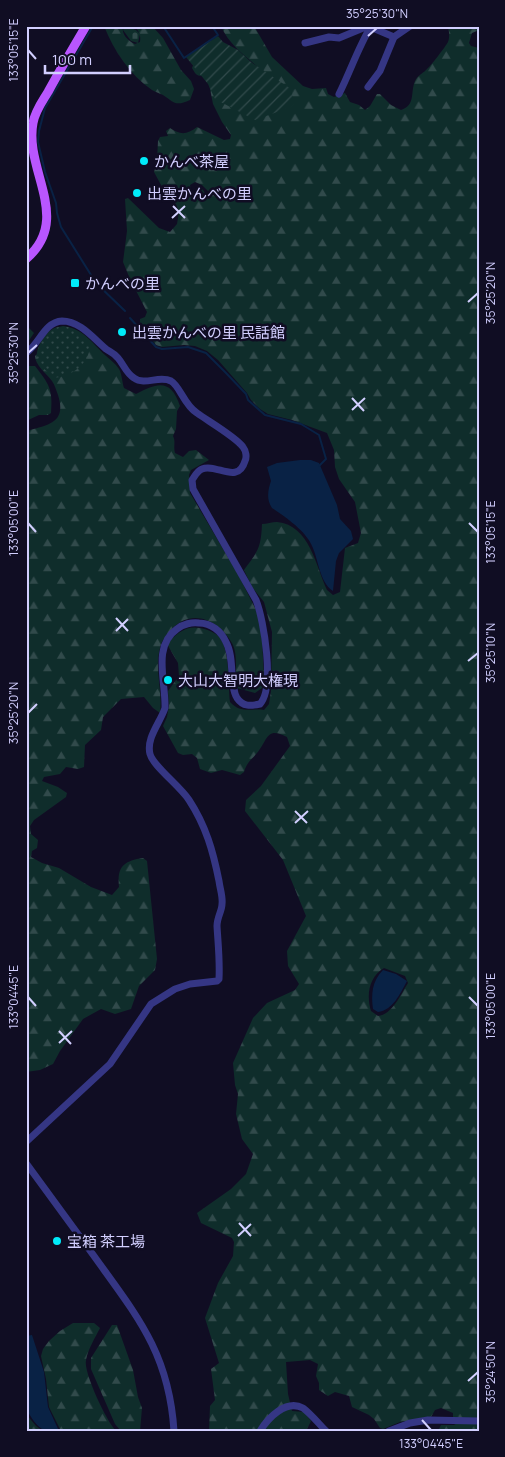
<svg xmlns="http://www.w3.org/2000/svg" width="505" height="1457" viewBox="0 0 505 1457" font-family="Manrope,'Noto Sans JP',sans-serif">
<defs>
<pattern id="forest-firs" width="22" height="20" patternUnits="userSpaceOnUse" patternTransform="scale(1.25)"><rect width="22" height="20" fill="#0f2d2b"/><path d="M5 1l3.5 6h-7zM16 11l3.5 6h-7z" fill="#314a4b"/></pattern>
<pattern id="cemetery-stones" width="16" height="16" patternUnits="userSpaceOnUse" patternTransform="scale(1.25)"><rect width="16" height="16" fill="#0f2d2b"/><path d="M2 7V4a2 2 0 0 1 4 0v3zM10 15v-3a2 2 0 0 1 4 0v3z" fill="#314a4b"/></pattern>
<pattern id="park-dots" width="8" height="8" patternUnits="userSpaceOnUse" patternTransform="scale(1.25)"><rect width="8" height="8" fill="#0f2d2b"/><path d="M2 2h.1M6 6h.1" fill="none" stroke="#314a4b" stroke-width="1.8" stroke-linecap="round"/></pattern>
<pattern id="garden-furrows" width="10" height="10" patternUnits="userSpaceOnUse" patternTransform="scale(1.25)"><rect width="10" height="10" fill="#0f2d2b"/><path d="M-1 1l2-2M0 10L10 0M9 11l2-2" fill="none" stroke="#314a4b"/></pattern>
</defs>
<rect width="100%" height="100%" fill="#100d23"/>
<g fill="url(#forest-firs)" fill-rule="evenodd">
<path d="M 104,26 L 123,26 C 121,34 128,41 135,44 L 140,42 C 141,35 139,31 134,26 L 152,26 L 163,38 L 181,70 L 191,81 L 194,89 L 190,100 C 175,107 174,102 163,95 C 159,93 155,92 152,90 C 130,75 114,51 104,26 Z"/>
<path d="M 221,26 L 254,26 L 272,57 L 303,86 L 312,89 L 326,88 L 328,94 L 334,97 L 345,93 L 350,102 L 359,105 L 365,110 L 370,106 L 377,94 L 380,94 L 391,105 L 401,110 C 416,105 410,93 415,81 C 418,75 422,74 426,70 C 430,67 446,46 448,42 C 450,37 449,31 448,26 L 479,26 L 479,30 L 472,33 L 469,43 L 471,46 L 479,48 L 479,1431 L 438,1431 L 441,1425 L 454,1425 L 457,1423 L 453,1418 L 453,1413 L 441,1408 L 435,1410 L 431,1417 L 400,1422 L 383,1429 L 380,1428 L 374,1419 L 369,1415 L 352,1407 L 349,1396 L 335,1392 L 328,1396 L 319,1390 L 319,1383 L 316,1376 L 318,1364 L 310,1360 L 286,1362 L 288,1394 L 292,1411 L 304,1412 L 311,1421 L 306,1431 L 209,1431 L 210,1406 L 215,1400 L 211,1369 L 219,1363 L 205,1318 L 218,1283 L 233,1256 L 234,1242 L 232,1238 L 201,1223 L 197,1213 L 231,1189 L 246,1174 L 253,1154 L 242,1139 L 236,1114 L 238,1094 L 235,1085 L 233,1063 L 253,1018 L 267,1003 L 295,990 L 299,984 L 288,966 L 287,951 L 306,916 L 283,860 L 245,811 L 246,800 L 261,786 L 290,746 L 287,737 C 266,726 268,740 257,753 C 251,760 247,762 244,772 L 240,775 L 222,770 L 211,773 L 200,769 L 197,758 L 192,754 L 183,755 L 178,753 L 163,726 L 167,717 L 169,706 L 168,691 L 179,676 L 178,663 L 167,644 C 176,634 186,625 200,628 C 206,629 217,633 220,638 C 230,651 228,685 230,702 C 241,714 251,708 264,710 L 269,704 L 271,691 L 272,632 L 264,602 L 252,587 L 244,570 C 258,551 261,548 262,524 C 267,524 272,522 277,522 C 310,525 316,567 327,590 L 333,595 L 340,592 L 345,548 L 358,543 L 361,533 L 355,502 L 339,479 L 335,467 L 334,450 L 327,433 L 292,420 L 268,414 L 260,409 L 251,400 L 247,393 L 218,360 L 207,351 L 195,346 L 184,345 L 162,347 L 156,345 L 152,340 L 140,323 L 140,319 L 145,317 L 147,312 L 130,279 L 123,262 L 127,231 L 125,199 L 128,198 L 159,228 L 170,232 L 177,224 L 179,212 L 176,204 L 167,196 L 154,172 L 157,161 L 158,141 L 160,137 L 168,136 L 166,131 L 170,128 C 180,135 187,135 197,127 L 224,140 L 230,139 L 231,135 L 222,122 L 213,104 L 209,84 L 202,76 C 196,76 195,73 192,68 L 194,63 L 272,81 C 256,62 231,50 221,26 ZM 195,182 L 202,185 L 209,192 L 206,194 L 202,189 L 200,189 L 203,196 L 202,199 L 191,191 L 190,185 ZM 384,968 L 405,976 L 408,983 C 401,994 392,1015 378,1016 L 371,1011 C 366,995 369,977 384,968 Z"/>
<path d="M 67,327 C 84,330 93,344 105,355 C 109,359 115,363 119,369 C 122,374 122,382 124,388 L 136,394 C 158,382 171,379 180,406 L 177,411 L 176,429 L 173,436 C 176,442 173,446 175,453 L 183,457 L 189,451 L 196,450 L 209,460 L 191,470 L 189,475 L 190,493 L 239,576 L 256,610 L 260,624 L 262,640 L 264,677 L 262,688 L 255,693 L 237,688 C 234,674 239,656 232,643 C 220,621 192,607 172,629 C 167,635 162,639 160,648 C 154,669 163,691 160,713 L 153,708 L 144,697 L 121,699 L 103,717 L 101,730 L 85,745 L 84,767 L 78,769 L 66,767 L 60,774 L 44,777 L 42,781 L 58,787 L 67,793 L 66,797 L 34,820 L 30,826 L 31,834 L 38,840 L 37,848 L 32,851 L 31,857 L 42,863 L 59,868 L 91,887 L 112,895 L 119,887 C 117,867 123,861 143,858 L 147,861 L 157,959 L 155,970 L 139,986 L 131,1009 L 115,1014 L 101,1009 L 83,1019 L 60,1051 L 53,1064 L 40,1070 L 26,1072 L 26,431 C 48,425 67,423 58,395 C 56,390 55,385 52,381 C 46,373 35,365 35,356 Z"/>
<path d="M 26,366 L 35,366 C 49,384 53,389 51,413 L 48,415 L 39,415 L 26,421 Z"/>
<path d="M 73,1323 L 94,1323 L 100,1328 C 95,1338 88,1349 86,1360 C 83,1372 107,1422 116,1431 L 61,1431 L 49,1407 L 46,1379 L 41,1356 L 43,1349 L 49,1341 L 60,1331 Z"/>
<path d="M 112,1325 L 117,1325 L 133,1370 L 138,1397 L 142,1408 L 140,1431 L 121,1431 L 115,1424 L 91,1369 L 91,1358 Z"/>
<path d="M 26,1414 L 36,1426 L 43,1431 L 28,1431 L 26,1429 Z"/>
</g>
<path fill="url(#cemetery-stones)" d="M 126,26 L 136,30 L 140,34 L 138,43 L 131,41 L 123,30 Z"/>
<path fill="url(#park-dots)" d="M 63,326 C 71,327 77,330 83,336 C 86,338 90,341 91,344 C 92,347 90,350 89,352 C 84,368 70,376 54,378 C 49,373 41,367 38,361 C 33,352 44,335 51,330 C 55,327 59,327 63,326 Z"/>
<path fill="url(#garden-furrows)" d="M 218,36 L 223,42 L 238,50 L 251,62 L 291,89 L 294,104 L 291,107 L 255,120 L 215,99 L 208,84 L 186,57 Z"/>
<path fill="#0f2d2b" d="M 26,325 L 34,333 L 26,345 Z"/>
<g fill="#092245">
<path d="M 300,460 L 311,460 L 319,463 L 337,505 L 340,519 L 351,531 L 353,539 L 339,553 L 336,561 L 333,591 C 318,581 319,557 310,542 C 303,529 284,516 272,508 C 266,499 268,490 271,481 L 267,467 L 277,463 Z"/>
<path d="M 383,970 L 396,974 L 407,981 C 400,994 393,1010 378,1012 L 373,1009 C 371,994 372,981 383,970 Z"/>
<path d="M 32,1335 L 44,1372 L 48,1407 L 59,1431 C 56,1431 50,1432 46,1431 C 37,1428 30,1416 26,1408 L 26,1336 Z"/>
</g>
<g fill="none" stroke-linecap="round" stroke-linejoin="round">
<g stroke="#092245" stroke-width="2">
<path d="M 93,26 L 45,108 L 39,131 L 38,142 L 45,172 L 56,203 L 57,213 L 61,227 L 96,283 L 125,311"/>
<path d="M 163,26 L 184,58 L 218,35 L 212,26"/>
<path d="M 130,318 L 156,347 L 162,349 L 188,347 L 206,353 L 226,373 L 246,394 L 248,400 L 265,415 L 301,424 L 319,435 L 326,459 L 319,466"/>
</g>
<g stroke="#353684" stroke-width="7">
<path d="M 368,26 L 394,37"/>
<path d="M 305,43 L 329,37 L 339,38 L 368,26"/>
<path d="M 368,87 L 380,71 L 394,37 L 410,26"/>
<path d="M 339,94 C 350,72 358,48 371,26"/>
<path d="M 26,353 C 39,345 44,322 62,321 C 80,321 93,338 106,349 C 110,352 114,353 118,358 C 124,365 126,373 134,378 C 145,386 159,375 171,381 C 180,386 184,405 197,413 C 208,421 236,437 243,447 C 246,451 247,457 245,461 C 238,485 216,463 202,469 C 197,471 195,476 192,480 L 193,489 L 256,600 C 264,620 275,688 260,704 C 251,706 243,707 237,698 C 229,685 235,658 226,642 C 221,631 211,623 199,623 C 192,622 183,624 177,629 C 152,646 166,682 165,708 C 160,723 146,738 150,754 C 153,766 180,786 189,800 C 206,826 213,851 219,881 C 220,889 223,897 222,904 C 222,911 217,917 217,926 C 218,943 220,961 219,979 L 217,981 L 190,984 L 175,989 L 151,1004 L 110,1064 L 26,1142"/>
<path d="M 26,1163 C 49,1194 71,1225 94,1256 C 137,1316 169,1353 174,1431"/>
<path d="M 260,1431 C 268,1418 286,1399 303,1408 C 311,1414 319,1424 326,1431"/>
<path d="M 389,1431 L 410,1423 L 428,1420 L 479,1421"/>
</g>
<path stroke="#b956ff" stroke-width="9" d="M 26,259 C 73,219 24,170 33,123 C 35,111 42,102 48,92 C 60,70 73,48 86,26"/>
</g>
<path fill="none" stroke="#d2cfff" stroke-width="2" d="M 368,36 L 377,28M 28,50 L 36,59M 173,206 L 185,218M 172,218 L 185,206M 468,302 L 478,293M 28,353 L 37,345M 352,398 L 364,411M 352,410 L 365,398M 28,523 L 36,532M 469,523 L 478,532M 116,618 L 128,631M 116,631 L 128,619M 468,661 L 478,653M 28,713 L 37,704M 295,811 L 307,823M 295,823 L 308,811M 28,997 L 36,1006M 469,997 L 478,1006M 59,1031 L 71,1044M 59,1043 L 72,1031M 239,1223 L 251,1236M 238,1236 L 251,1224M 468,1381 L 478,1372M 422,1420 L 431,1430"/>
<g fill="#00ebfa" stroke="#100d23" stroke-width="2">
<circle cx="144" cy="161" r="5"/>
<circle cx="137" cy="193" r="5"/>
<rect x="70" y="278" width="10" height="10" rx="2.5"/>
<circle cx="122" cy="332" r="5"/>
<circle cx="168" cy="680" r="5"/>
<circle cx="57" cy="1241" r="5"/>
</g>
<g text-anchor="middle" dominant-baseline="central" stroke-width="5" stroke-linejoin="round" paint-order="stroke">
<g font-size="15" fill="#d2cfff" stroke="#100d23" text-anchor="start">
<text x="154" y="161">かんべ茶屋</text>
<text x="147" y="193">出雲かんべの里</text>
<text x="85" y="283">かんべの里</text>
<text x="132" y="332">出雲かんべの里 民話館</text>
<text x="178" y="680">大山大智明大権現</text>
<text x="67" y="1241">宝箱 茶工場</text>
</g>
</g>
<rect width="505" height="1457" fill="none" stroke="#100d23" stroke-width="55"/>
<path d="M45 65v8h85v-8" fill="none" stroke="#d2cfff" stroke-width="2.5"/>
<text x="52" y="65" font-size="15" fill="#d2cfff" stroke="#100d23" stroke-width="4" paint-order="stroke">100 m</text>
<rect x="28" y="28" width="450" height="1402" fill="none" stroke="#d2cfff" stroke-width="2"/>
<g font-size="12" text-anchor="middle" fill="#d2cfff">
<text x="377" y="18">35°25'30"N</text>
<text transform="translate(14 50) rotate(-90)" y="4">133°05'15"E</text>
<text transform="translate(491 293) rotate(-90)" y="4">35°25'20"N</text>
<text transform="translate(14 353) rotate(-90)" y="4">35°25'30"N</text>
<text transform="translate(14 523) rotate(-90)" y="4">133°05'00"E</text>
<text transform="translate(491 532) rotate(-90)" y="4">133°05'15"E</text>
<text transform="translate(491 653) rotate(-90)" y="4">35°25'10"N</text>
<text transform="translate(14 713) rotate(-90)" y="4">35°25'20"N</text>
<text transform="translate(14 997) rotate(-90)" y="4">133°04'45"E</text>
<text transform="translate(491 1006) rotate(-90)" y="4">133°05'00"E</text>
<text transform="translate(491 1372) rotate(-90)" y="4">35°24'50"N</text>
<text x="431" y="1448">133°04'45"E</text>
</g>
</svg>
